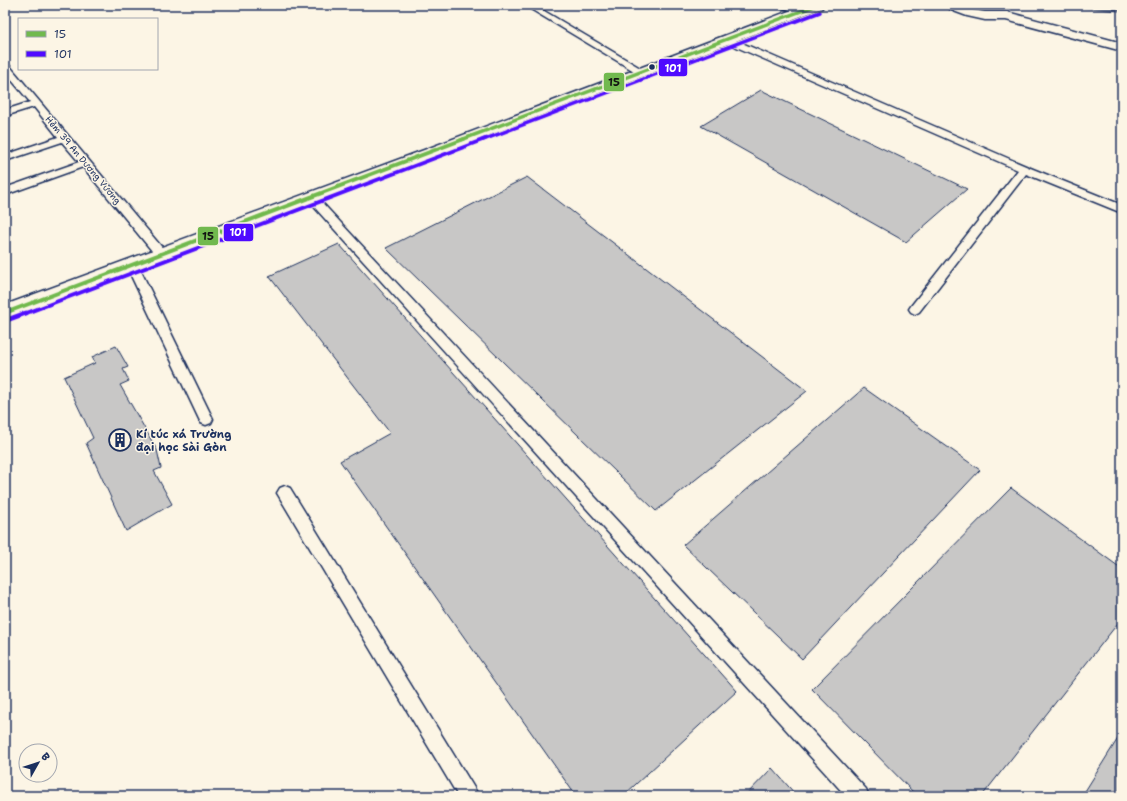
<svg xmlns="http://www.w3.org/2000/svg" width="1127" height="801" viewBox="0 0 1127 801" font-family="'Shantell Sans',sans-serif">
<rect width="100%" height="100%" fill="#fcf5e5"/>
<filter id="ink" filterUnits="userSpaceOnUse"><feTurbulence type="fractalNoise" baseFrequency=".025" numOctaves="2"/><feDisplacementMap in="SourceGraphic" scale="8" xChannelSelector="R" yChannelSelector="G"/><feConvolveMatrix kernelMatrix="1 2 1 2 8 2 1 2 1" color-interpolation-filters="sRGB"/></filter>
<g filter="url(#ink)">
<g fill="none" stroke-linecap="round" stroke-linejoin="round">
<g fill="#767f94" fill-rule="evenodd">
<path d="M 1006,5 L 1027,5 L 1018,9 Z"/>
<path d="M 1072,5 L 1090,5 L 1122,8 L 1122,12 L 1075,7 Z"/>
</g>
</g>
<g fill="#c8c7c6" stroke="#1b2f5e">
<path d="M 761,90 L 967,189 L 906,242 L 701,126 Z"/>
<path d="M 527,177 L 807,391 L 656,511 L 386,248 Z"/>
<path d="M 339,244 L 737,691 L 623,796 L 576,796 L 340,461 L 390,433 L 269,276 Z"/>
<path d="M 116,346 L 128,367 L 123,369 L 129,381 L 120,385 L 157,450 L 161,468 L 154,471 L 172,504 L 126,531 L 86,443 L 93,438 L 64,377 L 95,363 L 92,357 Z"/>
<path d="M 864,388 L 980,470 L 802,659 L 683,545 Z"/>
<path d="M 1011,488 L 1122,569 L 1122,618 L 982,796 L 917,796 L 812,689 Z"/>
<path d="M 1122,732 L 1122,796 L 1082,796 Z"/>
<path d="M 772,768 L 797,796 L 745,796 Z"/>
</g>
<g fill="none" stroke-linecap="round" stroke-linejoin="round">
<g stroke="#1b2f5e" stroke-width="3">
<g id="lane">
<path d="M 524,5 L 534,5 L 647,72 L 645,74 L 639,74 Z"/>
<path d="M 779,5 L 792,5 L 806,9 L 807,11 L 803,14 L 780,7 Z"/>
<path d="M 728,37 L 1028,167 L 1122,205 L 1122,213 L 1026,174 L 919,312 L 915,314 L 911,312 L 909,309 L 911,306 L 1018,170 L 725,42 L 724,40 Z"/>
<path d="M 5,63 L 8,64 L 165,251 L 167,254 L 165,257 L 157,257 L 83,167 L 5,195 L 5,188 L 79,162 L 62,142 L 5,161 L 5,155 L 58,137 L 34,107 L 5,116 L 5,110 L 30,102 L 5,72 Z"/>
<path d="M 311,194 L 315,195 L 866,789 L 869,796 L 846,796 L 307,199 L 305,197 L 307,195 Z"/>
<path d="M 132,261 L 136,262 L 138,265 L 213,419 L 211,423 L 206,425 L 201,423 L 199,419 L 126,265 L 128,262 Z"/>
<path d="M 285,486 L 290,488 L 479,796 L 458,796 L 280,498 L 277,493 L 280,488 Z"/>
</g>
</g>
<g stroke="#1b2f5e" stroke-width="3">
<path id="street" d="M 946,5 L 961,5 L 972,10 L 985,12 L 1007,12 L 1122,43 L 1122,51 L 1006,20 L 985,20 L 967,16 L 951,10 Z"/>
</g>
<g stroke="#1b2f5e" stroke-width="3">
<path id="secondary" d="M 805,5 L 823,5 L 822,8 L 5,320 L 5,305 L 424,150 Z"/>
</g>
<use href="#lane" fill="#fcf5e5" fill-rule="evenodd"/>
<use href="#street" fill="#fcf5e5" fill-rule="evenodd"/>
<use href="#secondary" fill="#fcf5e5" fill-rule="evenodd"/>
<g stroke="#fcf5e5" stroke-width="5.5">
<path id="bus-1-far1" d="M 461,140 L 817,5"/>
</g>
<g stroke="#fcf5e5" stroke-width="6">
<path id="bus-1" d="M 5,313 L 464,139"/>
</g>
<g stroke="#fcf5e5" stroke-width="5.5">
<path id="bus-2-far2" d="M 483,140 L 820,12"/>
</g>
<g stroke="#fcf5e5" stroke-width="6">
<path id="bus-2-far1" d="M 24,314 L 485,139"/>
</g>
<g stroke="#fcf5e5" stroke-width="8">
<path id="bus-2" d="M 7,320 L 26,313"/>
</g>
<use href="#bus-1-far1" stroke="#71b94e" stroke-width="3.5"/>
<use href="#bus-1" stroke="#71b94e" stroke-width="4"/>
<use href="#bus-2-far2" stroke="#4f0aff" stroke-width="3.5"/>
<use href="#bus-2-far1" stroke="#4f0aff" stroke-width="4"/>
<use href="#bus-2" stroke="#4f0aff" stroke-width="5"/>
</g>
</g>
<defs>
<g id="building-ring" transform="scale(1.15)"><circle r="9.5" fill="#fcf5e5" stroke="#1b2f5e" stroke-width="1.5"/><path d="M-4-6H4V6H1V3H-1V6H-4ZM-2.5-4.3h1.7v1.8h-1.7ZM.8-4.3h1.7v1.8H.8ZM-2.5-1h1.7V.8h-1.7ZM.8-1h1.7V.8H.8Z" fill="#1b2f5e"/></g>
</defs>
<g fill-rule="evenodd">
<use href="#building-ring" x="120" y="440"/>
</g>
<circle fill="#1b2f5e" stroke="#fcf5e5" stroke-width="1.5" cx="652" cy="67" r="3.5"/>
<g text-anchor="middle" dominant-baseline="central" stroke-width="3" stroke-linejoin="round" paint-order="stroke">
<g font-size="9" fill="#1b2f5e" stroke="#fcf5e5">
<text transform="translate(83 160) rotate(50)">Hẻm 39 An Dương Vương</text>
</g>
<g font-size="11" font-weight="bold" fill="#1b2f5e" stroke="#fcf5e5" text-anchor="start">
<text x="136" y="434">Kí túc xá Trường<tspan x="136" dy="13">đại học Sài Gòn</tspan></text>
</g>
</g>
<g stroke="#fcf5e5" stroke-width="1.5">
<rect x="658" y="58" width="30" height="19" rx="4" fill="#4f0aff"/>
<rect x="603" y="72" width="22" height="20" rx="4" fill="#71b94e"/>
<rect x="223" y="223" width="31" height="19" rx="4" fill="#4f0aff"/>
<rect x="197" y="226" width="22" height="20" rx="4" fill="#71b94e"/>
</g>
<g font-size="11" text-anchor="middle" font-weight="bold" fill="#fff">
<text x="673" y="72">101</text>
<text x="238" y="236">101</text>
</g>
<g font-size="11" text-anchor="middle" font-weight="bold" fill="#111">
<text x="614" y="86">15</text>
<text x="208" y="240">15</text>
</g>
<rect width="1127" height="801" fill="none" stroke="#fcf5e5" stroke-width="20"/>
<rect x="10" y="10" width="1107" height="781" fill="none" stroke="#1b2f5e" stroke-width="1.5" filter="url(#ink)"/>
<rect x="18" y="18" width="140" height="52" fill="#fcf5e5" stroke="#a2a6af"/>
<rect x="26" y="31" width="20" height="6" fill="#71b94e" stroke="#a2a6af"/>
<text x="54" y="38" font-size="12" fill="#1b2f5e">15</text>
<rect x="26" y="51" width="20" height="6" fill="#4f0aff" stroke="#a2a6af"/>
<text x="54" y="58" font-size="12" fill="#1b2f5e">101</text>
<g transform="translate(38 763) rotate(51)"><circle r="19" fill="#fcf5e5" stroke="#a2a6af"/>
<path d="M0-3L7 15L0 10L-7 15Z" fill="#1b2f5e"/>
<text y="-6" font-size="11" font-weight="bold" text-anchor="middle" fill="#1b2f5e">B</text>
</g>
</svg>
